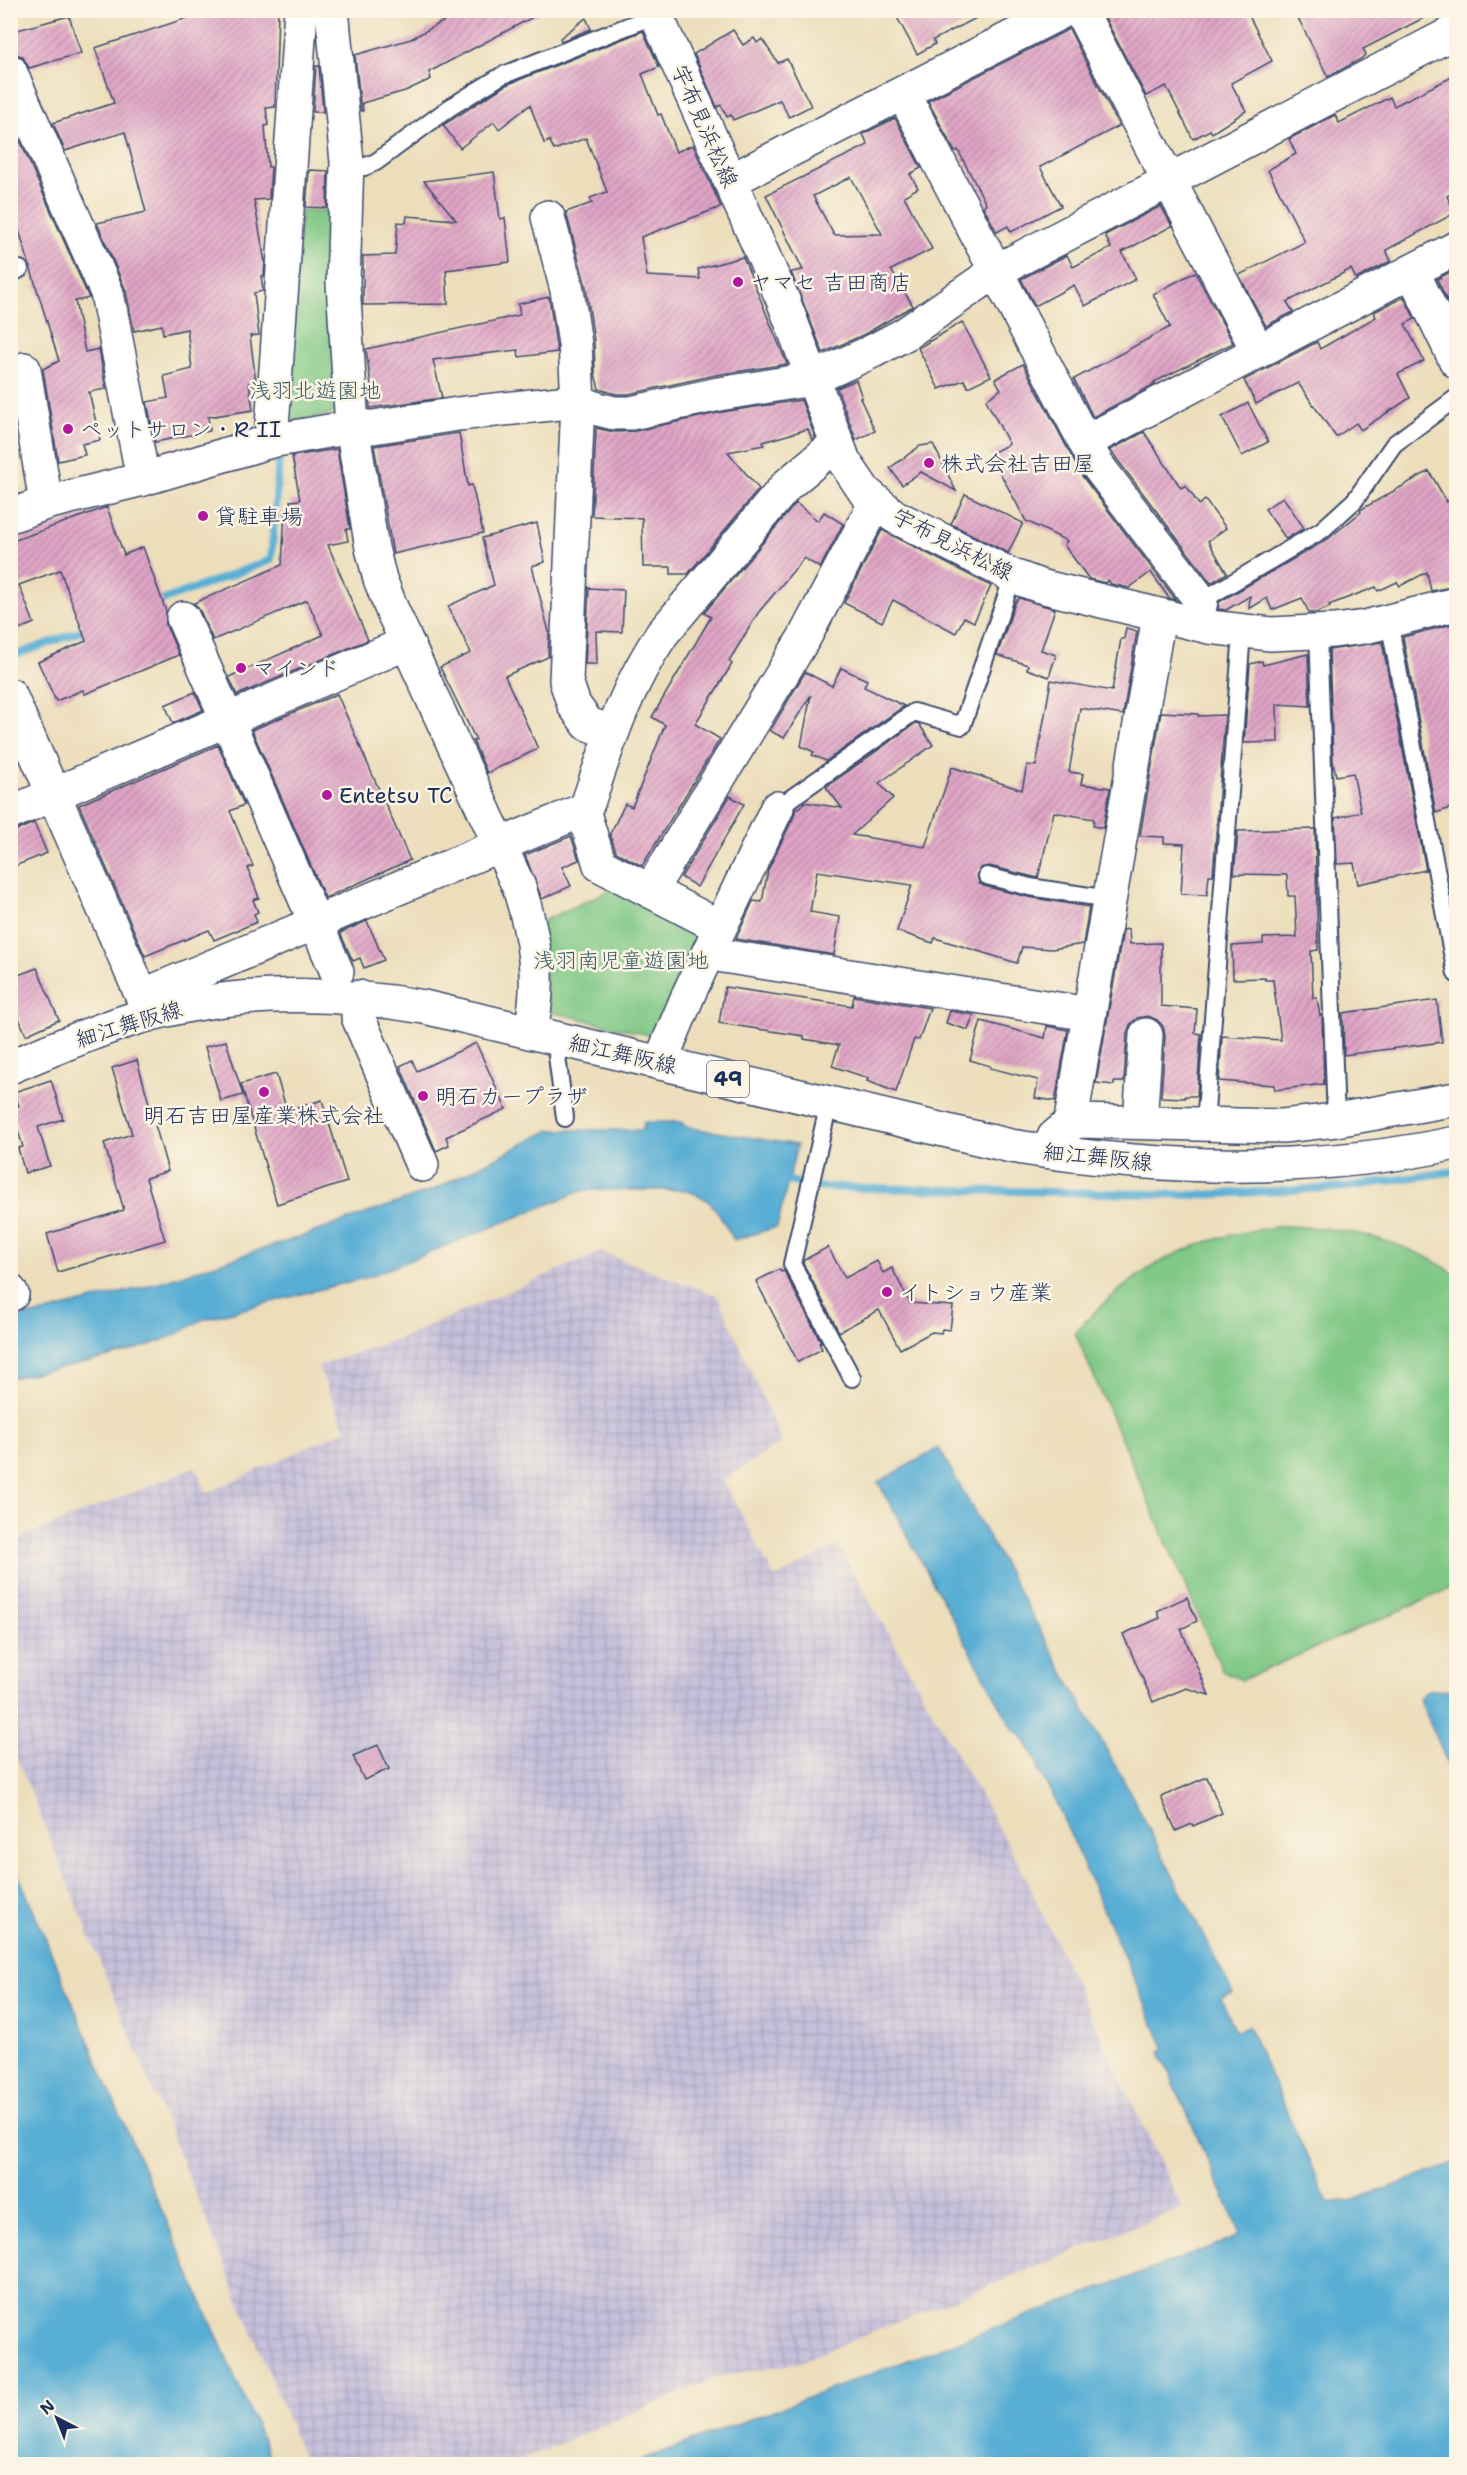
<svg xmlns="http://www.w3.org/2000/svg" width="1467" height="2475" viewBox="0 0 1467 2475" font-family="'Shantell Sans','Klee One',sans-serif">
<defs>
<pattern id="industrial-grid" width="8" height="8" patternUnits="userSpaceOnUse" patternTransform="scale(1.5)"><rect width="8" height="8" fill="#c6c0da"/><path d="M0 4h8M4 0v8" fill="none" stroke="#aaa5be"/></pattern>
<pattern id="building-hatch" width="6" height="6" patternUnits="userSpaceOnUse" patternTransform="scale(1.5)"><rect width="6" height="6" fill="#e0a5c6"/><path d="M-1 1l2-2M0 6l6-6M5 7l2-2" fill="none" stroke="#b587a4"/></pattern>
</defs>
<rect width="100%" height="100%" fill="#fcf5e5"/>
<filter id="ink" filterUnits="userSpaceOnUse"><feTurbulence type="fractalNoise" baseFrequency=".0167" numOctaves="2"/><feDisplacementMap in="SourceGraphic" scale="12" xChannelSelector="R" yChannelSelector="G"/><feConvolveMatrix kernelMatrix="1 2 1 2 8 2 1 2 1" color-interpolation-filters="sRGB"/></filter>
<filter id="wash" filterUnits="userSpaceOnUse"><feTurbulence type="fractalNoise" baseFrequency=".008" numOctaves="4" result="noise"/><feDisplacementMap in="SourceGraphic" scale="24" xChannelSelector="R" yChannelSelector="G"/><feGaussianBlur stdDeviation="1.35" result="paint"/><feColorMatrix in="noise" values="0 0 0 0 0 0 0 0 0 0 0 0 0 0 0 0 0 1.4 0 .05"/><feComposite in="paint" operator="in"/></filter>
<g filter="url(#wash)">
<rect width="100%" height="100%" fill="#ecdebb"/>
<path fill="url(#industrial-grid)" d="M 601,1252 L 718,1296 L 782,1442 L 723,1480 L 775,1578 L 838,1545 L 1019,1864 L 1182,2208 L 796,2363 L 717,2377 L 512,2464 L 306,2464 L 11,1744 L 11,1542 L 195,1467 L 207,1493 L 346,1430 L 318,1366 L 398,1339 Z"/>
<g fill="#7fc885" stroke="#4d7c72" stroke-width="1.5">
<path d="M 301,210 L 338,212 L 342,402 L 333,414 L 295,421 L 287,414 Z"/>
<path d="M 621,885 L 710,931 L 662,1038 L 547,1011 L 541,922 Z"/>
<path d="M 1284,1226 C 1345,1227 1405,1239 1456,1275 L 1456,1586 L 1242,1680 L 1223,1672 L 1075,1333 C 1136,1265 1193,1236 1284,1226 Z"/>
</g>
<g fill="#58aed4" stroke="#3a6e99" stroke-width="1.5">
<path d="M 644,1122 L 681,1122 L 686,1127 L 797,1145 L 777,1227 L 734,1240 C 719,1214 713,1195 681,1190 L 584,1190 L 368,1277 L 201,1320 C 153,1354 69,1365 11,1378 L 11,1318 L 39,1314 L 144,1287 L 303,1236 L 433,1190 L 550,1130 L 643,1130 Z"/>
<path d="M 939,1448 L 1130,1792 L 1233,1993 L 1221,1998 L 1236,2031 L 1248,2026 L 1328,2203 L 1354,2200 L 1456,2163 L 1456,2464 L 630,2464 L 1230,2240 L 1240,2233 L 1160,2052 L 1165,2049 L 1054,1798 L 1038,1769 L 1038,1764 L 1021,1734 L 1013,1729 L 878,1482 Z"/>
<path d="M 1428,1690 L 1456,1691 L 1456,1783 L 1419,1698 Z"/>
<path d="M 10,1855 L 114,2101 L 273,2464 L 11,2464 Z"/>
</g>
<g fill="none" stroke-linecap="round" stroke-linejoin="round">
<g stroke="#58aed4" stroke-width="8">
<path d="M 153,604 L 271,560 L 279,459"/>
<path d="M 10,657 L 93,627"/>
<path d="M 788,1181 L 798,1183"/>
<path d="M 818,1187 L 1199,1195 L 1348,1187 L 1456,1171"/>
</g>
</g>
<g id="blocks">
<g fill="url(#building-hatch)" fill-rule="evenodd">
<path d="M 200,10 L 278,10 L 275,107 L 266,108 L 268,125 L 265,126 L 268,167 L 271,167 L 269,199 L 254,200 L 265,262 L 264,276 L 261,276 L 263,291 L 254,293 L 259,335 L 250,336 L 256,382 L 249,383 L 253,410 L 208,417 L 210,431 L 155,442 L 147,402 L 168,398 L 164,376 L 192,369 L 187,329 L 163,334 L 162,325 L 134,331 L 126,291 L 97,223 L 146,212 L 125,132 L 65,151 L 53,123 L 114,103 L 95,48 L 200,14 Z"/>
<path d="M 464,10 L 546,10 L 429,72 L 431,79 L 405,91 L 362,103 L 363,111 L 361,111 L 355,55 L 411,39 Z"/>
<path d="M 893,10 L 992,10 L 933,40 L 935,44 L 917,54 Z"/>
<path d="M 1101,10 L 1246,10 L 1272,61 L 1231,83 L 1246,111 L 1212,133 L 1210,130 L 1193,139 L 1166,86 L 1146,96 Z"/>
<path d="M 1294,10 L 1439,10 L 1363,49 L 1366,54 L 1361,59 L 1328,77 Z"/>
<path d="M 69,16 L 81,53 L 29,68 L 22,56 L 10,53 L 10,32 Z"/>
<path d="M 586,18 L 591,29 L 561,41 L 560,38 Z"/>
<path d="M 1069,29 L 1119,126 L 1040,167 L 1061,206 L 1011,232 L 1008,226 L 997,232 L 983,206 L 986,204 L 958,150 L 955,152 L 928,101 Z"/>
<path d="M 733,30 L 743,45 L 754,38 L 757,43 L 762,39 L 778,63 L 787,59 L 811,106 L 789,117 L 780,100 L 733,120 L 731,115 L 727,117 L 721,105 L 717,107 L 694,54 Z"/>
<path d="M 643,31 L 659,67 L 642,74 L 658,115 L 661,114 L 676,152 L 693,145 L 721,207 L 641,237 L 647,276 L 700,279 L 698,269 L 743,257 L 787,364 L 716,375 L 629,394 L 616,394 L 599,389 L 595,374 L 594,341 L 586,287 L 566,212 L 592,203 L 590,198 L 607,192 L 586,138 L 554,150 L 550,141 L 544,143 L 530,105 L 499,129 L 494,122 L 460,148 L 443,125 L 506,85 Z"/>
<path d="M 316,66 L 319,66 L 323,112 L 313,112 Z"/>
<path d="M 1456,75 L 1456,191 L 1447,196 L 1455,213 L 1386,250 L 1391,261 L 1356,279 L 1351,269 L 1287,302 L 1293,312 L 1266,326 L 1239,275 L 1305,242 L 1268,170 L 1296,154 L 1289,139 L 1335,115 L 1339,123 L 1390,97 L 1394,106 Z"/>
<path d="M 895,118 L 921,168 L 910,174 L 918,188 L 904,196 L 932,249 L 891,270 L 913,306 L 865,334 L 823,353 L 791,272 L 803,270 L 766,195 L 868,145 L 863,134 ZM 851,177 L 882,234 L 834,235 L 813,196 Z"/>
<path d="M 17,134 L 89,298 L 75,301 L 85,352 L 99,349 L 106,389 L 89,392 L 100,440 L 82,444 L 85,455 L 58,461 L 43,369 L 59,361 L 10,201 L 10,136 Z"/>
<path d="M 309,170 L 328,171 L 327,208 L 306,207 Z"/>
<path d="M 494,172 L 500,219 L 505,218 L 510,262 L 446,270 L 448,304 L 363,305 L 363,256 L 395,255 L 398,222 L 406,223 L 407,216 L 456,220 L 424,181 Z"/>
<path d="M 1161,206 L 1172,226 L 1122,252 L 1136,279 L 1085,306 L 1074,285 L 1035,306 L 1021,279 L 1067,255 L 1073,267 L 1111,248 L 1105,235 Z"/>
<path d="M 1456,269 L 1456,319 L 1437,279 Z"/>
<path d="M 1195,272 L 1233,343 L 1154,382 L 1155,384 L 1093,417 L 1074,379 L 1170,327 L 1153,294 Z"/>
<path d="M 549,297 L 557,352 L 519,357 L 518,350 L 509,351 L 433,360 L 442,398 L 370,408 L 369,393 L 372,393 L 366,349 L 520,315 L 518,304 Z"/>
<path d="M 1404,297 L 1415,319 L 1405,324 L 1424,361 L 1398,374 L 1410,398 L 1361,430 L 1356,423 L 1336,437 L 1298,383 L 1256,404 L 1244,380 L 1317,342 L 1320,349 L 1376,317 L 1374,312 Z"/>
<path d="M 962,322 L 991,376 L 968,387 L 964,380 L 939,389 L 918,348 Z"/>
<path d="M 1023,364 L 1082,476 L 1176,600 L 1169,598 L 1151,572 L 1129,588 L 1111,584 L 1108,580 L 1105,583 L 1089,579 L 1064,545 L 1067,541 L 1026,521 L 990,454 L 1009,444 L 986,400 L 1001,389 L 995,379 Z"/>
<path d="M 856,380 L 862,398 L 860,398 L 875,431 L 856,440 L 837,388 Z"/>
<path d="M 801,400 L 815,437 L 812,440 L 808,429 L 763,442 L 764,445 L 728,452 L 759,489 L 688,574 L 671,574 L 671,567 L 643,567 L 642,518 L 592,516 L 596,428 L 614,432 L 635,431 L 722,412 Z"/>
<path d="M 1248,403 L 1268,442 L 1242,456 L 1222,417 Z"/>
<path d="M 1144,432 L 1181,488 L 1186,485 L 1199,505 L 1205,500 L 1226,528 L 1208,541 L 1227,573 L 1211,583 L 1110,450 Z"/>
<path d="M 459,433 L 468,486 L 472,485 L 483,533 L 393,554 L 374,446 Z"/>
<path d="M 933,444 L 956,491 L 921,472 L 902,485 L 890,468 L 920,446 Z"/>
<path d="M 337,449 L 350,529 L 346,529 L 348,541 L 328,545 L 368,640 L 237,695 L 229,677 L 323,635 L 307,600 L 213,640 L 200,611 L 194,603 L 282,565 L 285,510 L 292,509 L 290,501 L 300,500 L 292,456 Z"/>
<path d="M 1429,471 L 1447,502 L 1456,497 L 1456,586 L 1431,591 L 1427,572 L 1400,586 L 1397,582 L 1378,591 L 1376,587 L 1329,605 L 1330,607 L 1316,613 L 1309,613 L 1302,598 L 1272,610 L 1267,598 L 1249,609 L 1250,596 L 1226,610 L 1218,609 L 1219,602 L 1328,539 L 1361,512 L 1360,510 Z"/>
<path d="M 965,494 L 1023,523 L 1008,553 L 951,524 Z"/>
<path d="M 1283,497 L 1304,528 L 1286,539 L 1265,509 Z"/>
<path d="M 796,503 L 818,521 L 824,512 L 843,524 L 820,568 L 804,558 L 758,613 L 729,661 L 732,664 L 695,724 L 720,739 L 642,866 L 616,852 L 610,834 L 625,804 L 632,807 L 665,725 L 652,717 L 711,617 L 704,613 Z"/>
<path d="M 107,507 L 124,555 L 143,547 L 166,611 L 166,625 L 179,655 L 85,694 L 83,690 L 56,701 L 38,662 L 86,641 L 60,570 L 19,585 L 34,623 L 10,633 L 10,542 Z"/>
<path d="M 537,523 L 545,562 L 532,566 L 549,632 L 548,657 L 505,676 L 538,749 L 487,773 L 473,741 L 476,740 L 440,667 L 471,653 L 448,606 L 494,585 L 482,538 Z"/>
<path d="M 882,530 L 991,586 L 974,622 L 964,617 L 956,633 L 893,600 L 882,622 L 844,603 Z"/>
<path d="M 589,588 L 624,590 L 622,632 L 596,631 L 597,664 L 585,664 Z"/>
<path d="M 1019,598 L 1055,609 L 1041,650 L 1056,655 L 1049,677 L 1027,669 L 1028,665 L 997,655 L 1015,603 Z"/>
<path d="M 1456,623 L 1456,806 L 1436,813 L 1403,637 Z"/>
<path d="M 1126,628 L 1137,631 L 1123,715 L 1080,708 L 1069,772 L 1083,774 L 1081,784 L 1110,788 L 1103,828 L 1093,826 L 1094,819 L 1054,812 L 1038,878 L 989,866 L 980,868 L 977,874 L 979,883 L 984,886 L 1028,897 L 1089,907 L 1083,944 L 1052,949 L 1022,947 L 1017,963 L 935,938 L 933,943 L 897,931 L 912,885 L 817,871 L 810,912 L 840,917 L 834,955 L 736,939 L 753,901 L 762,902 L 768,870 L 794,816 L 796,808 L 800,808 L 804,802 L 842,808 L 826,787 L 916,723 L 919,724 L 933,745 L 879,783 L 893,798 L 852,835 L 925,847 L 952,767 L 1022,790 L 1027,765 L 1036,766 L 1051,680 L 1112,691 L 1121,639 L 1124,639 Z"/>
<path d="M 1382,642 L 1426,870 L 1358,884 L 1354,863 L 1337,864 L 1335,818 L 1361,812 L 1353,773 L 1336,776 L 1333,761 L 1329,650 Z"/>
<path d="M 1308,654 L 1310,706 L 1277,704 L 1278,742 L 1244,743 L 1250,664 L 1262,661 L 1263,665 Z"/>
<path d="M 841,668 L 867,680 L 864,687 L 904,706 L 826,761 L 812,755 L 814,752 L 801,746 L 811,695 L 784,738 L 770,731 L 805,672 L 832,686 Z"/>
<path d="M 195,692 L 203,710 L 173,723 L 165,705 Z"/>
<path d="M 337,694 L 410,860 L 325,898 L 252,730 Z"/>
<path d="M 1161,712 L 1198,714 L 1198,716 L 1225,715 L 1213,875 L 1209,875 L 1207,895 L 1181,894 L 1184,844 L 1164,843 L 1164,837 L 1140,836 Z"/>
<path d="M 218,745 L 244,805 L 230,811 L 253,866 L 248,868 L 259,898 L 253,900 L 258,912 L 254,914 L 257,922 L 214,940 L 209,930 L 145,956 L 79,805 Z"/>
<path d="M 730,796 L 744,804 L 697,887 L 681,877 Z"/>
<path d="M 34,823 L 47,853 L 10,868 L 10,833 Z"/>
<path d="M 1315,829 L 1318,950 L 1311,951 L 1313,998 L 1317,998 L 1320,1016 L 1322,1015 L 1324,1084 L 1275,1090 L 1274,1085 L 1219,1081 L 1222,1036 L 1281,1040 L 1273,980 L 1265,980 L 1265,978 L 1233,979 L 1232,946 L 1263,944 L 1263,938 L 1297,937 L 1295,896 L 1288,896 L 1287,875 L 1234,874 L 1238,831 Z"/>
<path d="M 571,836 L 579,860 L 562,867 L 571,886 L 542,899 L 525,855 Z"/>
<path d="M 367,921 L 384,960 L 364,968 L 360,958 L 353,961 L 340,933 Z"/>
<path d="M 1129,929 L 1130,944 L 1161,943 L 1161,1006 L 1197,1009 L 1195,1033 L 1201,1034 L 1197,1096 L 1185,1096 L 1185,1098 L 1161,1097 L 1165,1036 L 1163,1026 L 1157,1020 L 1148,1016 L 1137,1018 L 1130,1025 L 1127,1034 L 1124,1082 L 1114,1082 L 1114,1085 L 1096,1083 L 1123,930 Z"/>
<path d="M 37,968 L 59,1020 L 26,1035 L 10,998 L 10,978 Z"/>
<path d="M 725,987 L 852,1006 L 854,996 L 930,1008 L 919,1040 L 914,1039 L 896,1092 L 867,1081 L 868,1078 L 832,1066 L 839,1045 L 804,1039 L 804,1036 L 719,1023 Z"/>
<path d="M 1437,1000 L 1442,1042 L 1344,1055 L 1343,1013 Z"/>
<path d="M 950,1011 L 974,1015 L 968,1030 L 946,1023 Z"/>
<path d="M 981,1021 L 1045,1038 L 1047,1026 L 1068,1030 L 1055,1101 L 1035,1098 L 1038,1080 L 990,1068 L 990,1066 L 970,1060 Z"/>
<path d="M 226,1041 L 243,1095 L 221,1101 L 205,1047 Z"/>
<path d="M 476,1043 L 506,1109 L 446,1137 L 449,1145 L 436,1151 L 400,1066 L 412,1060 L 417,1071 Z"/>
<path d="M 137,1060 L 168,1171 L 146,1178 L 165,1240 L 58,1272 L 47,1234 L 124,1210 L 104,1143 L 132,1134 L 112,1068 Z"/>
<path d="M 276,1074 L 287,1111 L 322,1100 L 347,1182 L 277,1204 L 241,1084 Z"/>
<path d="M 51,1080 L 63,1119 L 38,1127 L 50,1166 L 25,1173 L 18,1148 L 23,1147 L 11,1108 L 19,1106 L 14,1092 Z"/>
<path d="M 828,1247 L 845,1278 L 877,1261 L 883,1273 L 892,1268 L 910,1303 L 953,1306 L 950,1330 L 942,1329 L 941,1333 L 932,1332 L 900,1349 L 879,1310 L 839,1332 L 803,1263 L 804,1260 Z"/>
<path d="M 780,1269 L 781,1272 L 784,1271 L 821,1342 L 819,1343 L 822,1349 L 798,1362 L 756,1281 Z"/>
<path d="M 1187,1597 L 1197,1621 L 1181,1629 L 1209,1695 L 1186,1688 L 1153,1702 L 1123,1634 L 1160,1618 L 1157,1611 Z"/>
<path d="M 378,1745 L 389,1769 L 364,1780 L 353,1756 Z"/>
<path d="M 1207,1777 L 1222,1813 L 1193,1826 L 1192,1824 L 1176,1831 L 1161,1797 Z"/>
</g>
</g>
</g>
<g filter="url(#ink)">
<use href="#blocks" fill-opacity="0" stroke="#3a496c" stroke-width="1.5"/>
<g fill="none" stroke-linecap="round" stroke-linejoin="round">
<g stroke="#3a496c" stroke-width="20">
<g id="lane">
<path d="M 347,168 L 364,167 L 376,162 L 449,108 L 501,76 L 656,15"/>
<path d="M 10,274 L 20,269"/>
<path d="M 1201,601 L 1322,530 L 1355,500 L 1394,444 L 1456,398"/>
<path d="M 1389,621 L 1456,974"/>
<path d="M 1318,632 L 1336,1120"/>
<path d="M 777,808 L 914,712 L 962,726 L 1013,576"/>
<path d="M 987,876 L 1030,887 L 1109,899"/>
<path d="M 561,1039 L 557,1056 L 565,1118"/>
<path d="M 829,1103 L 792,1264 L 852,1378"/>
<path d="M 1205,1125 L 1242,632"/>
</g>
</g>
<g stroke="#3a496c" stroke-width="36">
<g id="street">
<path d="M 332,10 L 347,162 L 343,283 L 352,427 L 372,548 L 380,579 L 392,610 L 519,887 C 534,935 543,983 530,1032"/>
<path d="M 1080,10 L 1258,351"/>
<path d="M 10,71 L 107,293 L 143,479"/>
<path d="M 903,93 L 1097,465 L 1201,601 L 1196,624"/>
<path d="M 730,181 L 1065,10"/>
<path d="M 548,217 L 567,290 L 575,344 L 578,401 L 566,681 L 574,705 L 588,724 L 612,732"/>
<path d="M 1412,271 L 1456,361"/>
<path d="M 24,369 L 46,503"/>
<path d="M 271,441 L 301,10"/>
<path d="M 1085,442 L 1456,248"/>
<path d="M 10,516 L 46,503 L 143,479 L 271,441 L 352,427 L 373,427 L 458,414 L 578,401 L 598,409 L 614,413 L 631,413 L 719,394 L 812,379 L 873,351 L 905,334 L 996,271 L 1456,31"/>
<path d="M 183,618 L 337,972"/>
<path d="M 10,695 L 142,996 L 147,1015"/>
<path d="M 583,810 L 600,865 L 720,927"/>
<path d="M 10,813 L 407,643"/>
<path d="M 650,891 L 804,638 L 869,515 L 879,505"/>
<path d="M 710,950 L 723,956 L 1089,1014"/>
<path d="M 142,996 L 583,810 L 588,803 C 609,741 625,689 662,634 L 787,485 L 825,453 L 838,448"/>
<path d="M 359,997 L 358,1017 L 422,1165"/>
<path d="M 660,1063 L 690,991 L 777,808"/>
<path d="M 1140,1122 L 1146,1035"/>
<path d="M 1070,1125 L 1159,616"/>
<path d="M 1054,1137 L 1067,1126 L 1078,1121 L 1283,1126 L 1336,1120 L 1456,1099"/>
<path d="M 10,1291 L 12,1294"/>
</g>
</g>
<g stroke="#3a496c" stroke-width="36">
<path id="secondary" d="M 654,10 L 783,300 L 844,461 L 865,492 L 894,516 L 1013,576 L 1040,586 L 1209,627 L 1271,634 L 1334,631 L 1365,627 L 1456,604"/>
</g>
<g stroke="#3a496c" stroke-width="36">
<path id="primary" d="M 10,1067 C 50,1050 89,1033 130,1020 C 225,990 326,990 424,1007 L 1011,1146 C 1158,1170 1310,1174 1456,1143"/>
</g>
<use href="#lane" stroke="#fff" stroke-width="16"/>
<use href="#street" stroke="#fff" stroke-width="33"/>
<use href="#secondary" stroke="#fff" stroke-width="33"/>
<use href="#primary" stroke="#fff" stroke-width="33"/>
</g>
</g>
<g fill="#b5179e" stroke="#fcf5e5" stroke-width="2">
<circle cx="738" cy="282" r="6"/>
<circle cx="68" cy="429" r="6"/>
<circle cx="929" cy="463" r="6"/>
<circle cx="203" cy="516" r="6"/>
<circle cx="241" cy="668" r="6"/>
<circle cx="327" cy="795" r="6"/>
<circle cx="264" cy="1092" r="6"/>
<circle cx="423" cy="1096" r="6"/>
<circle cx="887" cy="1292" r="6"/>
</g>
<g text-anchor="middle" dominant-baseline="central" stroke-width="5" stroke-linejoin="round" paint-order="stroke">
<rect fill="#fcf5e5" stroke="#5e6a86" stroke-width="1.5" x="707" y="1061" width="42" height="36" rx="4.5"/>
<g font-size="21" font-weight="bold" fill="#1b2f5e">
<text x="728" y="1079">49</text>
</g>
<g font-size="22" fill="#1b2f5e" stroke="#fcf5e5">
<text transform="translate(705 126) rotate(66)">宇布見浜松線</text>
<text transform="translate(953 544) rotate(27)">宇布見浜松線</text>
<text transform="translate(129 1024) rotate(-17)">細江舞阪線</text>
<text transform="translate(623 1054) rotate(13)">細江舞阪線</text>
<text transform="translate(1098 1157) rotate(6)">細江舞阪線</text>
</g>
<g font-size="22" fill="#1b2f5e" stroke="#fcf5e5" text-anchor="start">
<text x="750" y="282">ヤマセ 吉田商店</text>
<text x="80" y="429">ペットサロン・R II</text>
<text x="941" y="463">株式会社吉田屋</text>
<text x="215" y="516">貸駐車場</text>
<text x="253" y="668">マインド</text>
<text x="339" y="795">Entetsu TC</text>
<text x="435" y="1096">明石カープラザ</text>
<text x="264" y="1115" text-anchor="middle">明石吉田屋産業株式会社</text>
<text x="899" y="1292">イトショウ産業</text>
</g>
<g font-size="22" fill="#395d6a" stroke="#fcf5e5">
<text x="315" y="390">浅羽北遊園地</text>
<text x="621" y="960">浅羽南児童遊園地</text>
</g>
</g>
<rect width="1467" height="2475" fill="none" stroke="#fcf5e5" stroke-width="36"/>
<g transform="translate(57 2418) rotate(318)" stroke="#fcf5e5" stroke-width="4.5" paint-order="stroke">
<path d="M0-4.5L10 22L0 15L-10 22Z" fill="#1b2f5e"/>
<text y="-9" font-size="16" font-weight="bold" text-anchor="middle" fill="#1b2f5e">N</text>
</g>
</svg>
